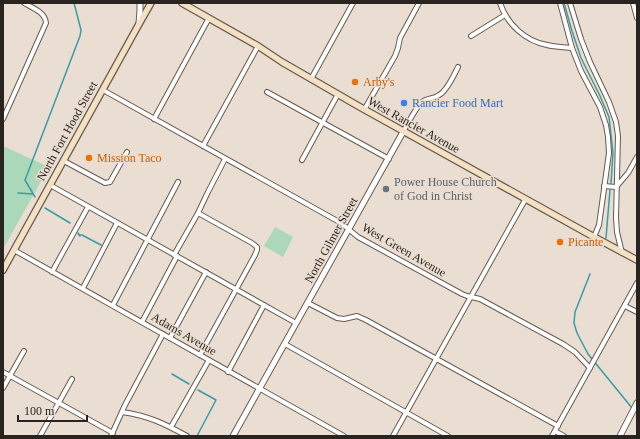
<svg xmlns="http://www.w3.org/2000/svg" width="640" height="439" viewBox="0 0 640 439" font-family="Georgia,serif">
<rect width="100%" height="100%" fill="#eaddd1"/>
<g fill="#abd8b9">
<path d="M 3,146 L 49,167 L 3,249 Z"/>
<path d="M 275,227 L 293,237 L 283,257 L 264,246 Z"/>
</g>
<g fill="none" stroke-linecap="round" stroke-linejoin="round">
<g stroke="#399ca7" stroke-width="1.5">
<path d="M 564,3 L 572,31 L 581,58 L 600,96 L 609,117 L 613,153 L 611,183"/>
<path d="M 18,193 L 33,194"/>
<path d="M 35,197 L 25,180 L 80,36 L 81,30 L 74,3"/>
<path d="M 45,208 L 70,223"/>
<path d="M 78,233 L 80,236"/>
<path d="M 79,235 L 82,235 L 101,245"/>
<path d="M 606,238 L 610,190"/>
<path d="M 590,274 L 575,312 L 574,323 L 577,333 L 588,354 L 632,408"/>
<path d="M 172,374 L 189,384"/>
<path d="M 197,436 L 216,400 L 198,390"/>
</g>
<g stroke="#675b51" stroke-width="6">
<g id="minor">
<path d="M 500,3 C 507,24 525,41 547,45 C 555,47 564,47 572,48"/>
<path d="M 560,3 L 572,48 L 581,71 L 600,107 L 606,125 L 608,137 L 609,153 L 599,225 L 594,237"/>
<path d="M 570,3 L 581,39 L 590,62 L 609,102 L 616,122 L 618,136 L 616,218 L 617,232 L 622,253"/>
<path d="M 633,3 L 637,18"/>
<path d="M 471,36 L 505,15"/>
<path d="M 311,79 L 353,3"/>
<path d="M 103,90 L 341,223 L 358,237 L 462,294 L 467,296 L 480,299 L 563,344 L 575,352 L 590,368"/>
<path d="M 267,92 L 389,159"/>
<path d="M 364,110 L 395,56 L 398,48 L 400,38 L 419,3"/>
<path d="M 3,119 L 46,23 C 45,12 33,8 24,3"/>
<path d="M 154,119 L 209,18"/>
<path d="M 403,132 C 407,125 416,107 422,102 C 427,98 434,99 439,95 C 447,91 454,75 458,67"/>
<path d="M 203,146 L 258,46"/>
<path d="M 302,160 L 338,94"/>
<path d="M 64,161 L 105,183 L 110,182 L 127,152"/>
<path d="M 50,185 L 296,323"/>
<path d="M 604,186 L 616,187 L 628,173 L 637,157"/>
<path d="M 198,213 L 252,243 L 257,247 L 257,250 L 255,255 L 200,355"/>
<path d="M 14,250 C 124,312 234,375 344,436"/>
<path d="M 174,255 L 198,213 L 208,192 L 225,159"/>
<path d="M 52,272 L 88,207"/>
<path d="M 83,288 L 117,223"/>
<path d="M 308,303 L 337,318 L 344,319 L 357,316 L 366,320 L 558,426"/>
<path d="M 113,305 L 178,182"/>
<path d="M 625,306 L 637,312"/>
<path d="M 142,322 L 177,256"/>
<path d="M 170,338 L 206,272"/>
<path d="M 285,344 L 448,436"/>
<path d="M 3,372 L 113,433"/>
<path d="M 228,372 L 264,305"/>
<path d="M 3,388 L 24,351"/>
<path d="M 122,412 C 149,416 163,423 187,436"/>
<path d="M 171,427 L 209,360"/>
<path d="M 555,431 L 564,436"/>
<path d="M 40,436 L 72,379"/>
<path d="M 111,436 L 125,405 L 163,334"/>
<path d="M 393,436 L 525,200"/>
<path d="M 552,436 L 637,283"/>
</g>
</g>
<g stroke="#675b51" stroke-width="7">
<g id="tertiary">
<path d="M 139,24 L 140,10 L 140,3"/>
<path d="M 233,436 L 403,132"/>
<path d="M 620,436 L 637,403"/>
</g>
</g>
<g stroke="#675b51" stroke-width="8">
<g id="secondary">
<path d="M 182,3 L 258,46 L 282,62 L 360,107 L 594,237 L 637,260"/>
<path d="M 3,270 L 139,24 L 151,3"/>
</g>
</g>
<use href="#minor" stroke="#fff" stroke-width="4"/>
<use href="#tertiary" stroke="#fff" stroke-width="5"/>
<use href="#secondary" stroke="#f4e0c3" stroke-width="5.5"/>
</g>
<g fill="#e8710a" stroke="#eaddd1" stroke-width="1.5">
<circle cx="355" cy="82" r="4"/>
<circle cx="89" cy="158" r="4"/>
<circle cx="560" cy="242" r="4"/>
</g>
<circle fill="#3f7fe0" stroke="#eaddd1" stroke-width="1.5" cx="404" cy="103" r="4"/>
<circle fill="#6b7280" stroke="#eaddd1" stroke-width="1.5" cx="386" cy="189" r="4"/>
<g text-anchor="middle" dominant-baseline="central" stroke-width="3" stroke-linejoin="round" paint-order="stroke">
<g font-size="12" fill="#c56008" stroke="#eaddd1" text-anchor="start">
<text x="363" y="82">Arby's</text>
<text x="97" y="158">Mission Taco</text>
<text x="568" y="242">Picante</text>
</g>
<g font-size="12" fill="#366cbe" stroke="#eaddd1" text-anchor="start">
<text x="412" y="103">Rancier Food Mart</text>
</g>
<g font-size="12" fill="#29241f" stroke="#eaddd1">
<text transform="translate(414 125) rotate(29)">West Rancier Avenue</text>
<text transform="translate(67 131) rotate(-61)">North Fort Hood Street</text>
<text transform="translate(331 240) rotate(-61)">North Gilmer Street</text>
<text transform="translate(404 250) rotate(30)">West Green Avenue</text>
<text transform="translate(184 334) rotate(30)">Adams Avenue</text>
</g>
<g font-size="12" fill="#5b616d" stroke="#eaddd1" text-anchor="start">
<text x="394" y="182">Power House Church<tspan x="394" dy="14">of God in Christ</tspan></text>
</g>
</g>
<rect width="640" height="439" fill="none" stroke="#29241f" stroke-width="8"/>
<path d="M18 415v6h69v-6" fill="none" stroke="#29241f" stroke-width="2"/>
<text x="24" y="415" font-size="12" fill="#29241f" stroke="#eaddd1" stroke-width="3" paint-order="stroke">100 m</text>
</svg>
